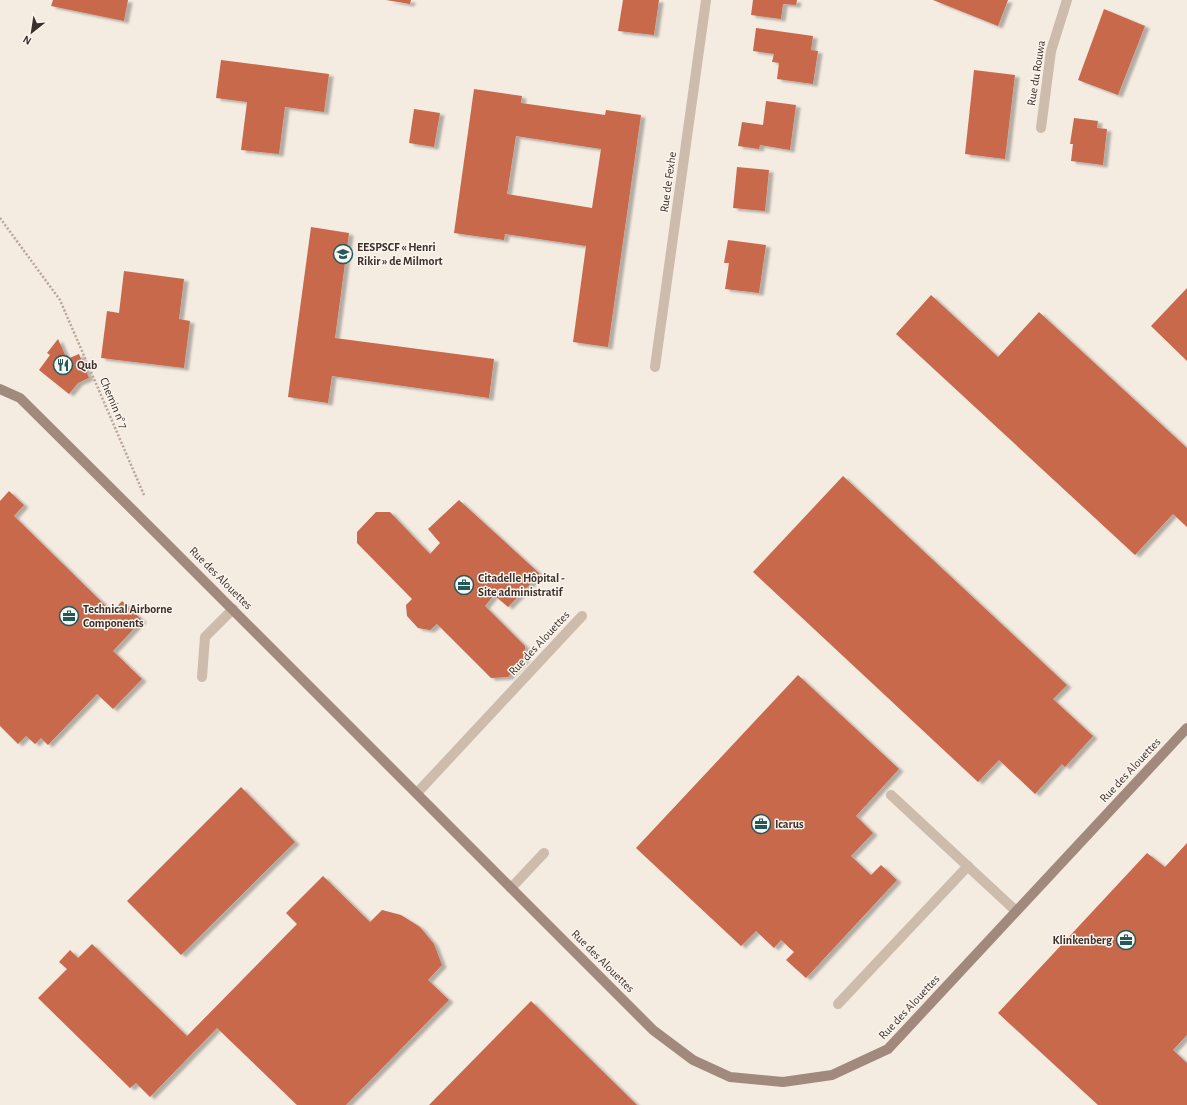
<svg xmlns="http://www.w3.org/2000/svg" width="1187" height="1105" viewBox="0 0 1187 1105" font-family="'Alegreya Sans',sans-serif">
<defs>
<filter id="shadow"><feDropShadow dx="4.5" dy="2.5" stdDeviation="1" flood-color="#0004"/></filter>
</defs>
<rect width="100%" height="100%" fill="#f4ebe1"/>
<g fill="#c8694b" fill-rule="evenodd" filter="url(#shadow)">
<path d="M 53,0 L 128,0 L 124,21 L 51,6 Z"/>
<path d="M 386,0 L 411,0 L 410,4 Z"/>
<path d="M 623,0 L 659,0 L 654,35 L 618,31 Z"/>
<path d="M 753,0 L 797,0 L 796,5 L 783,4 L 781,19 L 751,15 Z"/>
<path d="M 933,0 L 1008,0 L 998,26 Z"/>
<path d="M 1104,9 L 1145,26 L 1118,95 L 1078,80 Z"/>
<path d="M 756,28 L 813,36 L 811,50 L 818,51 L 813,84 L 777,79 L 779,63 L 772,62 L 774,54 L 753,51 Z"/>
<path d="M 221,60 L 329,74 L 324,112 L 285,107 L 279,154 L 241,150 L 247,102 L 216,98 Z"/>
<path d="M 974,70 L 1015,75 L 1005,159 L 965,154 Z"/>
<path d="M 474,89 L 522,96 L 521,103 L 605,115 L 606,110 L 641,115 L 608,347 L 573,342 L 586,246 L 505,234 L 504,240 L 454,233 ZM 516,136 L 601,149 L 592,208 L 507,194 Z"/>
<path d="M 766,101 L 796,105 L 790,150 L 760,145 L 759,149 L 738,146 L 742,122 L 763,125 Z"/>
<path d="M 414,109 L 440,113 L 434,147 L 409,143 Z"/>
<path d="M 1074,118 L 1098,121 L 1097,128 L 1107,129 L 1103,165 L 1071,161 L 1073,144 L 1070,144 Z"/>
<path d="M 737,167 L 769,170 L 765,211 L 733,208 Z"/>
<path d="M 311,227 L 349,233 L 335,338 L 494,359 L 489,398 L 332,376 L 328,403 L 288,397 Z"/>
<path d="M 728,240 L 766,245 L 759,293 L 725,289 L 729,263 L 724,263 Z"/>
<path d="M 124,271 L 184,279 L 179,319 L 190,321 L 184,368 L 101,358 L 107,311 L 119,313 Z"/>
<path d="M 1187,288 L 1187,361 L 1151,326 Z"/>
<path d="M 931,295 L 998,357 L 1039,312 L 1187,448 L 1187,527 L 1173,514 L 1135,555 L 896,334 Z"/>
<path d="M 58,339 L 67,359 L 79,354 L 89,378 L 78,383 L 69,394 L 39,370 L 50,355 L 47,353 Z"/>
<path d="M 843,476 L 1067,685 L 1053,699 L 1093,736 L 1065,767 L 1062,764 L 1035,794 L 999,760 L 978,782 L 753,572 Z"/>
<path d="M 9,491 L 24,505 L 14,516 L 112,612 L 122,601 L 142,620 L 113,651 L 142,679 L 113,709 L 97,694 L 48,745 L 41,738 L 35,744 L 26,736 L 18,744 L 0,726 L 0,501 Z"/>
<path d="M 459,500 L 540,574 L 508,607 L 494,595 L 485,606 L 525,646 L 526,658 L 508,677 L 491,678 L 437,624 L 430,630 L 418,628 L 407,616 L 406,605 L 412,599 L 357,543 L 357,532 L 376,512 L 390,512 L 430,554 L 440,543 L 428,529 Z"/>
<path d="M 798,675 L 899,769 L 856,816 L 873,833 L 851,856 L 871,875 L 881,865 L 897,880 L 806,978 L 786,960 L 794,952 L 781,940 L 774,948 L 756,931 L 741,946 L 636,848 Z"/>
<path d="M 241,787 L 295,842 L 181,955 L 127,901 Z"/>
<path d="M 1187,843 L 1187,1035 L 1173,1050 L 1187,1063 L 1187,1105 L 1098,1105 L 998,1013 L 1147,853 L 1165,867 Z"/>
<path d="M 323,876 L 370,922 L 382,910 L 401,915 L 420,927 L 434,944 L 442,965 L 428,980 L 449,1000 L 346,1105 L 297,1105 L 217,1028 L 150,1097 L 136,1083 L 130,1088 L 38,998 L 67,969 L 59,962 L 70,950 L 78,958 L 92,944 L 187,1036 L 297,924 L 286,913 Z"/>
<path d="M 531,1001 L 637,1105 L 429,1105 Z"/>
</g>
<g fill="none" stroke-linecap="round" stroke-linejoin="round">
<path stroke="#b9a596" stroke-width="2.5" stroke-dasharray="2 2" stroke-linecap="butt" d="M 0,218 L 60,300 L 144,495"/>
<g stroke="#cdbbac" stroke-width="10">
<path d="M 202,677 L 205,637 L 233,609"/>
<path d="M 417,793 L 582,616"/>
<path d="M 891,795 L 1016,911"/>
<path d="M 511,888 L 544,853"/>
<path d="M 838,1004 L 968,866"/>
</g>
<g stroke="#cdbbac" stroke-width="10">
<path d="M 1041,128 L 1051,51 L 1067,0"/>
<path d="M 655,367 L 706,0"/>
</g>
<path stroke="#a18a7d" stroke-width="10" d="M 0,389 L 20,398 L 163,540 L 653,1030 L 693,1060 L 730,1077 L 783,1082 L 832,1075 L 888,1049 L 1187,728"/>
</g>
<defs>
<g id="school-ring" transform="scale(1)"><circle r="9.5" fill="#fbf5ee" stroke="#1f5a5e" stroke-width="1.5"/><path d="M0-5L7-2L0 1L-7-2ZM-4 1L0 2.5L4 1V4Q0 6-4 4Z" fill="#1f5a5e"/></g>
<g id="restaurant-ring" transform="scale(1)"><circle r="9.5" fill="#fbf5ee" stroke="#1f5a5e" stroke-width="1.5"/><path d="M-5-6h1v4h1v-4h1v4h1v-4h1v5L-1.5 .5V6h-2V.5L-5-1ZM5-6V6H3V1.5H1.5Q1.5-4 5-6Z" fill="#1f5a5e"/></g>
<g id="office-ring" transform="scale(1)"><circle r="9.5" fill="#fbf5ee" stroke="#1f5a5e" stroke-width="1.5"/><path d="M-6-3h4V-5.5h4V-3h4V5H-6ZM-1-4.5V-3h2v-1.5ZM-6 0V1H6V0Z" fill="#1f5a5e"/></g>
</defs>
<g fill-rule="evenodd">
<use href="#school-ring" x="343" y="254"/>
<use href="#restaurant-ring" x="63" y="365"/>
<use href="#office-ring" x="464" y="585"/>
<use href="#office-ring" x="69" y="616"/>
<use href="#office-ring" x="761" y="824"/>
<use href="#office-ring" x="1126" y="940"/>
</g>
<g text-anchor="middle" dominant-baseline="central" stroke-width="3" stroke-linejoin="round" paint-order="stroke">
<g font-size="12" fill="#3b302b" stroke="#fbf5ee">
<text transform="translate(1036 73) rotate(-81)">Rue du Rouwa</text>
<text transform="translate(668 182) rotate(-82)">Rue de Fexhe</text>
<text transform="translate(114 403) rotate(67)">Chemin n° 7</text>
<text transform="translate(221 578) rotate(45)">Rue des Alouettes</text>
<text transform="translate(539 643) rotate(-47)">Rue des Alouettes</text>
<text transform="translate(1130 770) rotate(-47)">Rue des Alouettes</text>
<text transform="translate(603 961) rotate(45)">Rue des Alouettes</text>
<text transform="translate(909 1007) rotate(-47)">Rue des Alouettes</text>
</g>
<g font-size="12" font-weight="bold" fill="#3b302b" stroke="#fbf5ee" text-anchor="start">
<text x="357" y="247">EESPSCF « Henri<tspan x="357" dy="14">Rikir » de Milmort</tspan></text>
<text x="77" y="365">Qub</text>
<text x="478" y="578">Citadelle Hôpital -<tspan x="478" dy="14">Site administratif</tspan></text>
<text x="83" y="609">Technical Airborne<tspan x="83" dy="14">Components</tspan></text>
<text x="775" y="824">Icarus</text>
<text x="1112" y="940" text-anchor="end">Klinkenberg</text>
</g>
</g>
<g transform="translate(32 32) rotate(210)" stroke="#fbf5ee" stroke-width="3" paint-order="stroke">
<path d="M0-3L7 15L0 10L-7 15Z" fill="#3b302b"/>
<text y="-6" font-size="11" font-weight="bold" text-anchor="middle" fill="#3b302b">N</text>
</g>
</svg>
